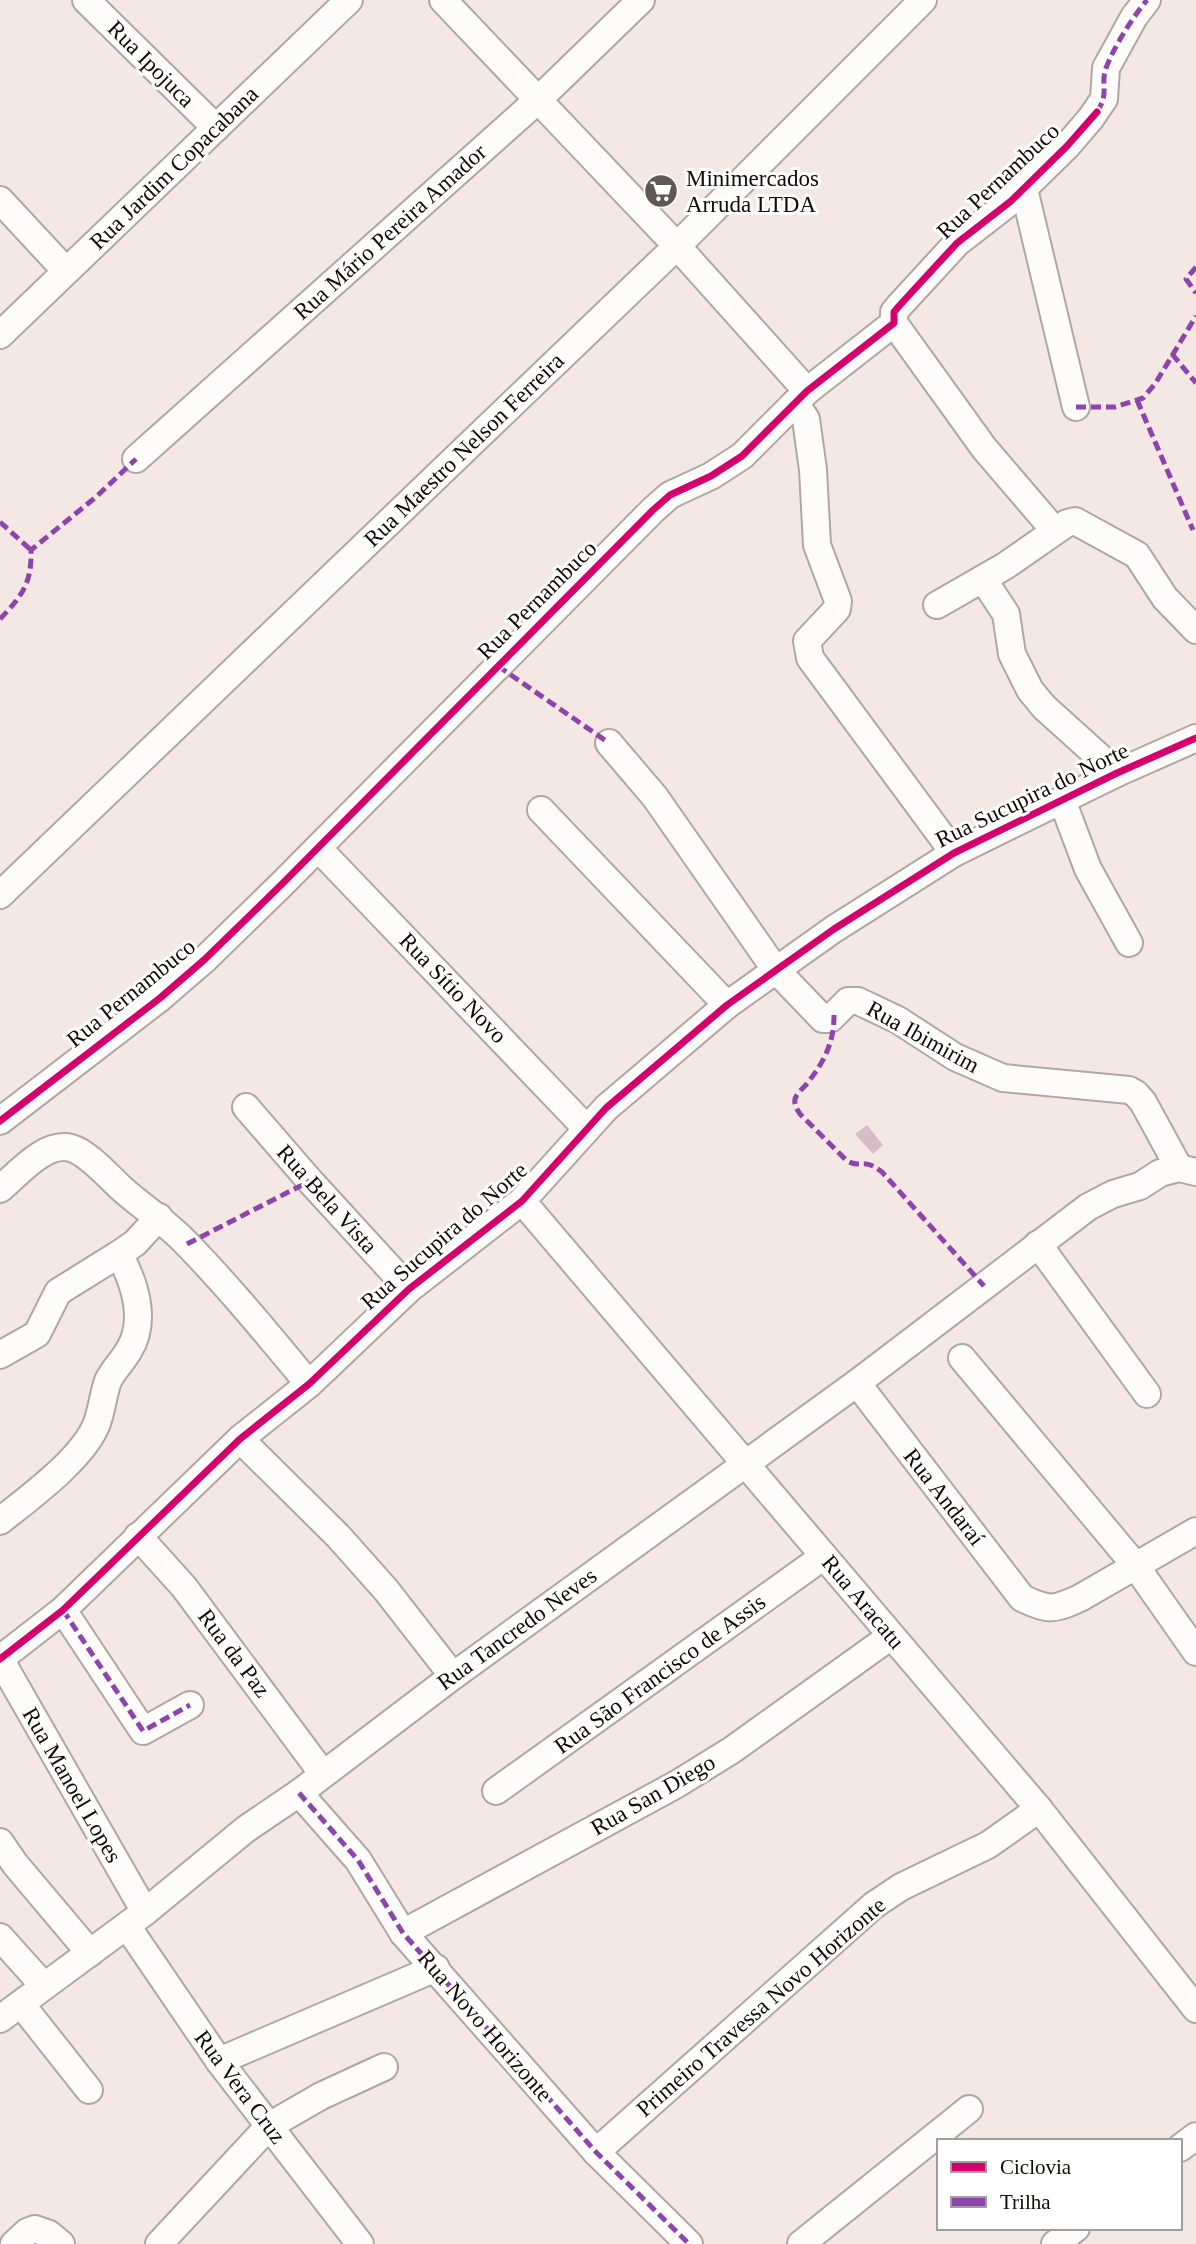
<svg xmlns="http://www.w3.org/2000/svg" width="1196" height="2244" viewBox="0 0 1196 2244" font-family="Georgia,serif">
<rect width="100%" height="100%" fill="#f4e8e4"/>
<path fill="#d9bcca" d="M 867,1125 L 883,1145 L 873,1154 L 855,1134 Z"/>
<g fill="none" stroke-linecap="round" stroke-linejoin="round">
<g stroke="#b0a7a4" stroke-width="30">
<g id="minor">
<path d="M 86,0 L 216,128"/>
<path d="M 443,0 L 677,246 L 807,391"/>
<path d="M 1024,189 L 1076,407"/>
<path d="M 0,200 L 66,271"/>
<path d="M 894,323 L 984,448 L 1055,531"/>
<path d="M 0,335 L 349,0"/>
<path d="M 795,403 L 806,419 L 813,470 L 817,545 L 838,601 L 837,609 L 807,641 L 810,658 L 954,853"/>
<path d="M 136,459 L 539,99 L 641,0"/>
<path d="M 983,579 L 1006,614 L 1012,654 L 1030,690 L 1044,707 L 1117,773"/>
<path d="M 937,605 L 1005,566 L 1067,523 L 1075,521 L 1137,555 L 1165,598 L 1196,630"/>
<path d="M 609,743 L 655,797 L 775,969 L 823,1019 L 830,1019 L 848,1001 L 858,1001 L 898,1020 L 955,1057 L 1003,1078 L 1129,1090 L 1136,1094 L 1143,1102 L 1179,1168"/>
<path d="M 1062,800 L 1088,869 L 1129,943"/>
<path d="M 541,810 L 727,1005"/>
<path d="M 318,848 L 587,1129"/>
<path d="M 0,895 L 677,246 L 923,0"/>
<path d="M 246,1107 L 310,1181 L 409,1289"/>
<path d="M 0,1121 L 160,998 L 204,960 L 282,884 L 653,510 L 670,495 L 711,476 L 742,456 L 807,391 L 894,323 L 894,312 L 899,306 L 957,243 L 1011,201 L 1067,146 L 1091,118 L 1104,99 L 1106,68 L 1134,17 L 1147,0"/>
<path d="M 0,1189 C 18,1174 45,1141 71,1148 C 87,1152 109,1177 121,1188 C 142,1207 166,1222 186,1243 C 229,1287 269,1336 309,1384"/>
<path d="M 522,1201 L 1039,1809 L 1196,2009"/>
<path d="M 1038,1244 L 1147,1394"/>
<path d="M 0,1355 L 37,1334 L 58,1292 L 119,1254"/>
<path d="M 962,1358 L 1135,1565 L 1196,1652"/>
<path d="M 857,1383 L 1022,1598 C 1048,1611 1054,1610 1080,1598 L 1196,1531"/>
<path d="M 240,1439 L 338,1536 L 386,1590 L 453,1676"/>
<path d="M 0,1521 C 29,1498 84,1458 97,1423 C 102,1409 103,1395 108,1381 C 113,1370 123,1361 129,1350 C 147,1321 135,1283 119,1254 L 135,1243 L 159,1217"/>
<path d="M 138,1536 L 184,1587 L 323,1774"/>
<path d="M 63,1610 L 143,1731 L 190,1705"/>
<path d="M 0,1659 L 63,1610 L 240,1439 L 309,1384 L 409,1289 L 522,1201 L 606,1108 L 727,1005 L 834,929 L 954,853 L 1117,773 L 1196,738"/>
<path d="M 0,1659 L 145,1912"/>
<path d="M 496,1791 L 824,1556"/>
<path d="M 299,1793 L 358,1860 L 403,1933 L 596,2152 L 689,2244"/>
<path d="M 0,1842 L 15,1864 L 90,1953"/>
<path d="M 127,1926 L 219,2061 L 360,2244"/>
<path d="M 403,1933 L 677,1784 L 732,1750 L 891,1636"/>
<path d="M 0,1937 L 44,1986"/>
<path d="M 21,2004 L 89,2090"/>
<path d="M 0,2019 L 145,1912 L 246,1829 L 299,1793 L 453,1676 L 857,1383 L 1088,1207 L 1113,1194 L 1140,1186 L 1160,1173 L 1179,1168 L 1196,1172"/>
<path d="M 219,2061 L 436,1968"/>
<path d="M 1180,2148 L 1196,2136"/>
<path d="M 596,2152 L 874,1905 L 901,1887 L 988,1845 L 1039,1809"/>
<path d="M 14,2244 L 27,2232 L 35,2229 L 49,2234 L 61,2244"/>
<path d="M 159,2244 L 269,2126 L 321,2096 L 384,2067"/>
<path d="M 801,2244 L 969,2109"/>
<path d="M 1055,2244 L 1076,2228"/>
</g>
</g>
<use href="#minor" stroke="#fdfcfb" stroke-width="26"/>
<g stroke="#8e44ad" stroke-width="5" stroke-dasharray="10 5" stroke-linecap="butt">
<path d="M 1097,112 C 1110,92 1100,85 1106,68 C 1114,47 1132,18 1147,0"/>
<path d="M 1196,267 L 1186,279 L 1196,293"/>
<path d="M 1172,354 L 1196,383"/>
<path d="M 1137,400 L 1193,530"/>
<path d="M 1076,407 L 1115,407 L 1143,398 L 1155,384 L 1196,316"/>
<path d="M 0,522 L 31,550"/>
<path d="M 0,619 C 22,596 32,583 31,550 L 96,497 L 136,459"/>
<path d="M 498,666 L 609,743"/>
<path d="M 834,1015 C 834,1042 825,1060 809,1081 C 805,1087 797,1092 795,1099 C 794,1105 797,1109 800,1114 L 847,1161 C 863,1169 863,1157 882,1172 L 984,1286"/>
<path d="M 187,1244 L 310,1181"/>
<path d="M 63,1610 L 143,1731 L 190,1705"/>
<path d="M 299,1793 L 358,1860 L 403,1933 L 596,2152 L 689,2244"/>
</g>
<g stroke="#fff" stroke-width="11">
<g id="cycleway">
<path d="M 0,1121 L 160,998 L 204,960 L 282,884 L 653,510 L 670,495 L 711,476 L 742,456 L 807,391 L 894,323 L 894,312 L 899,306 L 957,243 L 1011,201 L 1067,146 L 1097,112"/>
<path d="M 0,1659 L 63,1610 L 240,1439 L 309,1384 L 409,1289 L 522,1201 L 606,1108 L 727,1005 L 834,929 L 954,853 L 1117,773 L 1196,738"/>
</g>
</g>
<use href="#cycleway" stroke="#d6006c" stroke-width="7"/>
</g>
<defs>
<g id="supermarket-disc" transform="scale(1.75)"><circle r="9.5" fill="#605854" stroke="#fff"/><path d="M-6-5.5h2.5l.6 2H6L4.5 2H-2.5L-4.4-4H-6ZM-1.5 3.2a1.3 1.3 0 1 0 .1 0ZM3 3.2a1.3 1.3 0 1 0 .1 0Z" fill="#fff"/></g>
</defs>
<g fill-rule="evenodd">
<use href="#supermarket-disc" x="661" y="191"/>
</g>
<g text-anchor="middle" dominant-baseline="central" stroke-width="6" stroke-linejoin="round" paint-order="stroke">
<g font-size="23" fill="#110a07" stroke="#fff">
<text transform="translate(151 64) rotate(45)">Rua Ipojuca</text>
<text transform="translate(174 168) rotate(-44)">Rua Jardim Copacabana</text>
<text transform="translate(998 181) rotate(-43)">Rua Pernambuco</text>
<text transform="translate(390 232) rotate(-42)">Rua Mário Pereira Amador</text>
<text transform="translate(464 450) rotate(-44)">Rua Maestro Nelson Ferreira</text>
<text transform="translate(537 600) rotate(-45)">Rua Pernambuco</text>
<text transform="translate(1032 795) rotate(-26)">Rua Sucupira do Norte</text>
<text transform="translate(453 988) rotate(46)">Rua Sítio Novo</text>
<text transform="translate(131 993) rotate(-39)">Rua Pernambuco</text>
<text transform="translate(923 1037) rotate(29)">Rua Ibimirim</text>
<text transform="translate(327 1199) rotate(48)">Rua Bela Vista</text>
<text transform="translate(444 1236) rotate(-41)">Rua Sucupira do Norte</text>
<text transform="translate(944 1497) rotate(52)">Rua Andaraí</text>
<text transform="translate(863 1602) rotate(50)">Rua Aracatu</text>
<text transform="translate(517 1629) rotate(-36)">Rua Tancredo Neves</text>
<text transform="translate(234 1653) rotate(53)">Rua da Paz</text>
<text transform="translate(660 1674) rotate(-36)">Rua São Francisco de Assis</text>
<text transform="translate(72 1785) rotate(60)">Rua Manoel Lopes</text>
<text transform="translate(653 1795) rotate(-30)">Rua San Diego</text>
<text transform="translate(761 2007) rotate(-41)">Primeiro Travessa Novo Horizonte</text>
<text transform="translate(485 2026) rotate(49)">Rua Novo Horizonte</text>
<text transform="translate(240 2087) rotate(53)">Rua Vera Cruz</text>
</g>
<g font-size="23" fill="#110a07" stroke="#fff" text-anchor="start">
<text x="686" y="178">Minimercados<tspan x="686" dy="26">Arruda LTDA</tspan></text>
</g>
</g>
<rect x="937" y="2139" width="245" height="91" fill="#ffffff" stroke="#a09d9c" stroke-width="2"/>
<rect x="951" y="2162" width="35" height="10" fill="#d6006c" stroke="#a09d9c" stroke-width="2"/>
<text x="1000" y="2174" font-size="21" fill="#110a07">Ciclovia</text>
<rect x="951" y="2197" width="35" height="10" fill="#8e44ad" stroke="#a09d9c" stroke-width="2"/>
<text x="1000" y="2209" font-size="21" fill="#110a07">Trilha</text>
</svg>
